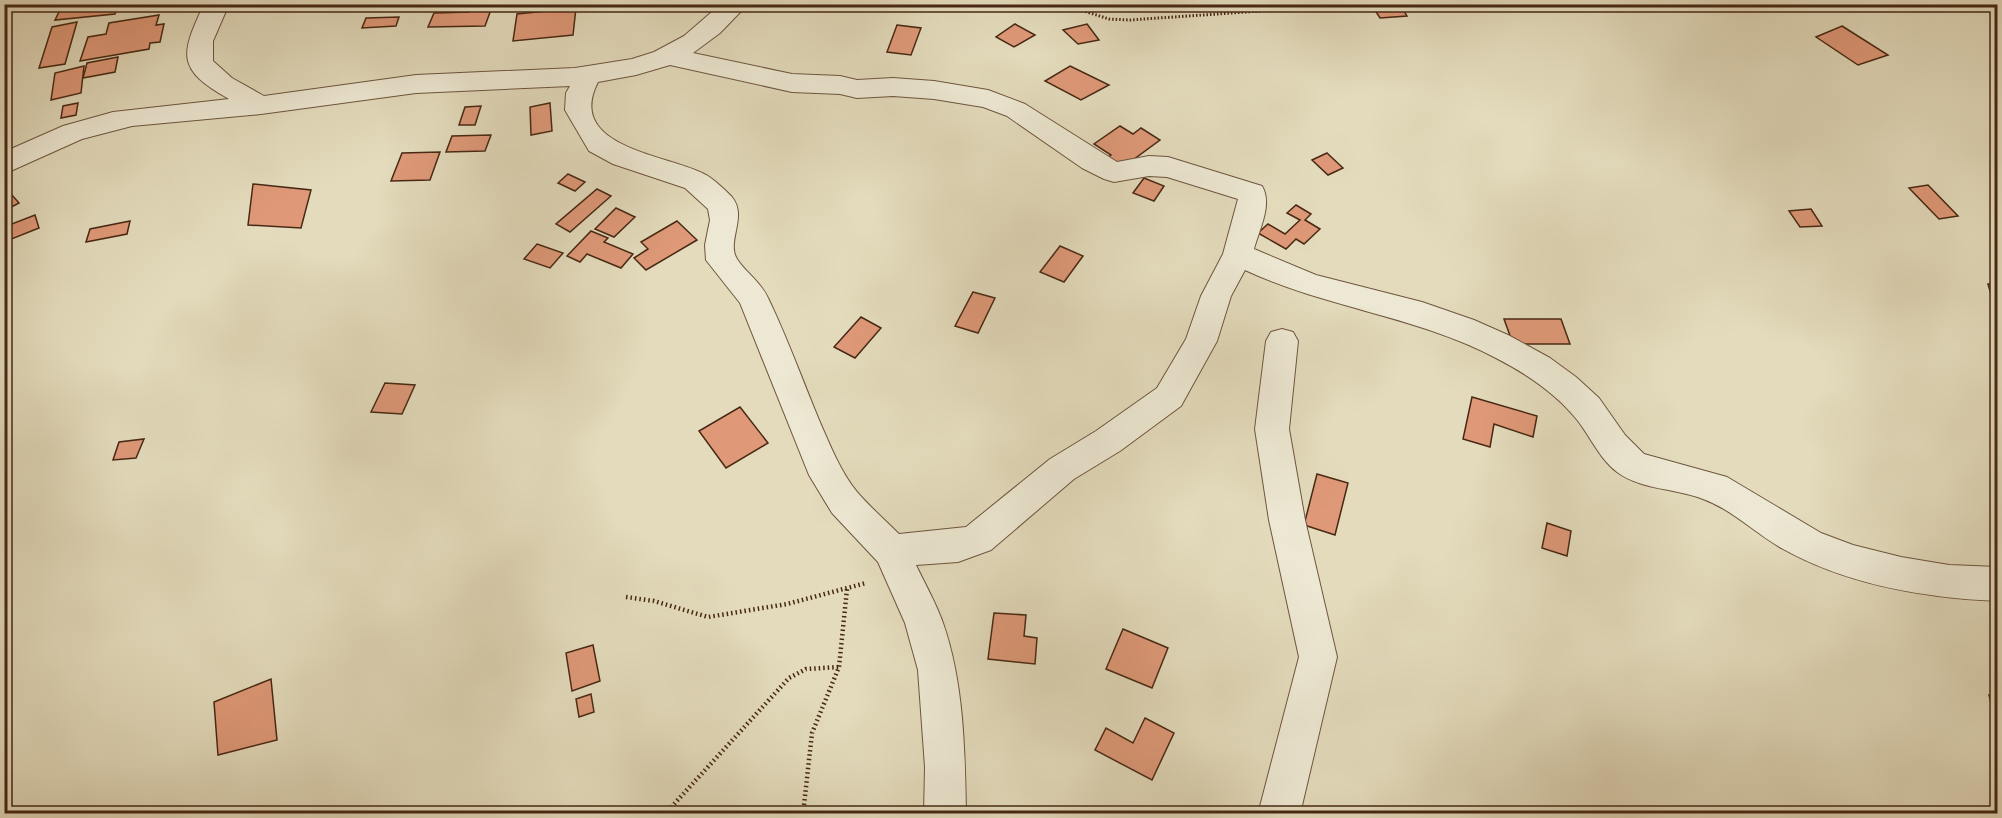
<svg xmlns="http://www.w3.org/2000/svg" width="2002" height="818" viewBox="0 0 2002 818" font-family="'IM FELL French Canon',serif">
<rect width="100%" height="100%" fill="#e3dbbc"/>
<filter id="stains"><feTurbulence type="fractalNoise" baseFrequency=".00333" numOctaves="4"/><feColorMatrix values="0 0 0 0 .2 0 0 0 0 .09 0 0 0 0 .02 0 0 0 .5 -.17"/></filter>
<radialGradient id="worn" r=".72"><stop offset=".6" stop-color="#630" stop-opacity="0"/><stop offset="1" stop-color="#630" stop-opacity=".3"/></radialGradient>
<g fill="#df9978" stroke="#472814" stroke-width="1.5">
<path d="M 119,4 L 115,14 L 55,20 L 60,10 Z"/>
<path d="M 472,4 L 493,4 L 485,26 L 428,27 L 434,13 L 469,12 Z"/>
<path d="M 1371,4 L 1400,4 L 1407,16 L 1380,18 Z"/>
<path d="M 576,8 L 573,35 L 513,41 L 517,14 Z"/>
<path d="M 159,15 L 156,25 L 164,24 L 160,42 L 150,43 L 149,49 L 80,61 L 88,37 L 106,34 L 109,23 Z"/>
<path d="M 399,17 L 396,26 L 362,28 L 366,18 Z"/>
<path d="M 77,22 L 65,64 L 39,68 L 52,27 Z"/>
<path d="M 1015,24 L 1035,35 L 1014,47 L 996,37 Z"/>
<path d="M 1087,24 L 1099,40 L 1078,44 L 1063,30 Z"/>
<path d="M 897,25 L 921,28 L 911,55 L 887,52 Z"/>
<path d="M 1842,26 L 1888,55 L 1858,65 L 1816,37 Z"/>
<path d="M 118,57 L 115,72 L 83,78 L 87,63 Z"/>
<path d="M 84,66 L 81,93 L 51,100 L 55,73 Z"/>
<path d="M 1070,66 L 1109,85 L 1081,100 L 1045,81 Z"/>
<path d="M 78,103 L 76,115 L 61,118 L 63,106 Z"/>
<path d="M 550,103 L 552,131 L 531,135 L 530,107 Z"/>
<path d="M 481,106 L 475,125 L 459,125 L 465,107 Z"/>
<path d="M 1120,126 L 1133,134 L 1141,128 L 1160,140 L 1119,170 L 1104,160 L 1111,155 L 1094,144 Z"/>
<path d="M 491,135 L 485,151 L 446,152 L 452,136 Z"/>
<path d="M 440,152 L 430,180 L 391,181 L 402,153 Z"/>
<path d="M 1327,153 L 1343,168 L 1328,175 L 1312,160 Z"/>
<path d="M 568,174 L 585,182 L 575,191 L 558,183 Z"/>
<path d="M 1144,178 L 1164,186 L 1154,201 L 1133,193 Z"/>
<path d="M 253,184 L 311,190 L 301,228 L 248,225 Z"/>
<path d="M 1928,185 L 1958,216 L 1939,219 L 1909,188 Z"/>
<path d="M 4,186 L 19,203 L 4,211 Z"/>
<path d="M 597,189 L 611,196 L 570,232 L 556,224 Z"/>
<path d="M 1296,205 L 1311,214 L 1305,220 L 1320,229 L 1304,244 L 1296,239 L 1286,249 L 1258,233 L 1268,224 L 1285,234 L 1300,220 L 1287,213 Z"/>
<path d="M 616,208 L 635,217 L 614,237 L 595,229 Z"/>
<path d="M 1811,209 L 1822,226 L 1800,227 L 1789,211 Z"/>
<path d="M 35,215 L 39,228 L 4,242 L 4,227 Z"/>
<path d="M 130,221 L 127,234 L 86,242 L 90,229 Z"/>
<path d="M 677,221 L 697,240 L 646,270 L 634,258 L 648,249 L 641,242 Z"/>
<path d="M 591,231 L 608,238 L 604,242 L 633,254 L 621,268 L 587,254 L 580,262 L 567,256 Z"/>
<path d="M 537,244 L 563,253 L 550,268 L 524,259 Z"/>
<path d="M 1060,246 L 1083,256 L 1064,282 L 1040,272 Z"/>
<path d="M 1988,284 L 1998,285 L 1998,318 Z"/>
<path d="M 973,292 L 995,298 L 978,333 L 955,326 Z"/>
<path d="M 861,317 L 881,328 L 855,358 L 834,347 Z"/>
<path d="M 1504,319 L 1561,319 L 1570,344 L 1513,344 Z"/>
<path d="M 385,383 L 415,385 L 402,414 L 371,412 Z"/>
<path d="M 1472,397 L 1537,416 L 1533,437 L 1494,424 L 1490,447 L 1463,439 Z"/>
<path d="M 740,407 L 768,443 L 726,468 L 699,431 Z"/>
<path d="M 144,439 L 136,458 L 113,460 L 119,442 Z"/>
<path d="M 1317,474 L 1348,483 L 1335,535 L 1304,525 Z"/>
<path d="M 1547,523 L 1571,531 L 1567,556 L 1542,548 Z"/>
<path d="M 994,613 L 1026,615 L 1024,636 L 1037,638 L 1035,664 L 988,659 Z"/>
<path d="M 1123,629 L 1168,648 L 1152,688 L 1106,669 Z"/>
<path d="M 593,645 L 600,681 L 572,691 L 566,653 Z"/>
<path d="M 271,679 L 277,740 L 218,755 L 214,702 Z"/>
<path d="M 591,694 L 594,712 L 579,717 L 576,699 Z"/>
<path d="M 1989,695 L 1998,697 L 1998,732 Z"/>
<path d="M 1145,718 L 1174,733 L 1152,780 L 1095,750 L 1106,728 L 1133,743 Z"/>
</g>
<g fill="none" stroke-linecap="round" stroke-linejoin="round">
<g stroke="#6e553e" stroke-width="2">
<g id="street">
<path d="M 204,4 L 229,4 L 213,41 L 213,61 L 232,78 L 264,96 L 416,75 L 575,68 L 632,59 L 654,52 L 684,36 L 721,4 L 748,4 L 720,33 L 693,53 L 792,74 L 840,76 L 857,80 L 893,78 L 934,81 L 988,90 L 1025,104 L 1117,162 L 1149,156 L 1168,157 L 1262,186 C 1273,204 1259,230 1254,249 L 1316,275 L 1422,302 L 1474,320 L 1508,335 L 1550,358 L 1576,377 L 1599,398 L 1625,435 L 1644,454 L 1727,477 L 1821,533 L 1853,545 L 1901,557 L 1949,565 L 1998,567 L 1998,601 C 1925,598 1848,585 1783,549 C 1756,534 1733,510 1703,499 C 1675,488 1641,490 1617,472 C 1600,459 1591,438 1578,421 C 1557,394 1527,374 1496,358 C 1417,316 1326,308 1245,270 L 1231,296 L 1217,341 L 1181,406 L 1120,451 L 1074,479 L 991,550 L 958,562 L 916,565 C 925,584 936,603 943,623 C 964,683 965,751 966,814 L 924,814 L 925,767 L 918,670 L 905,623 L 878,562 L 832,513 L 809,475 L 740,303 L 706,260 L 705,245 L 710,220 L 708,209 L 685,188 L 613,164 L 589,151 L 565,110 L 566,93 L 570,86 L 416,93 L 261,114 L 132,126 L 82,139 L 4,174 L 4,152 L 63,126 L 113,112 L 229,99 C 175,69 181,54 204,4 ZM 670,65 L 792,92 L 840,94 L 857,98 L 893,96 L 934,99 L 983,107 L 1007,116 L 1082,168 L 1104,179 L 1114,182 L 1149,176 L 1167,177 L 1238,199 L 1223,254 L 1201,296 L 1186,339 L 1157,388 L 1096,431 L 1050,459 L 966,527 L 899,534 C 885,520 870,507 857,492 C 840,471 830,445 819,420 C 802,379 787,337 768,298 C 761,282 746,273 737,259 C 726,241 748,217 732,197 C 725,190 713,178 704,174 C 669,155 564,148 598,82 L 636,75 Z"/>
<path d="M 1282,329 L 1293,332 L 1298,341 L 1289,429 L 1305,520 L 1337,657 L 1300,814 L 1258,814 L 1299,657 L 1269,520 L 1255,429 L 1266,341 L 1271,332 Z"/>
</g>
</g>
<g stroke="#472814" stroke-width="3" stroke-dasharray="1.5 2" stroke-linecap="butt">
<path d="M 1062,4 L 1109,19 L 1130,20 L 1261,11 L 1286,4"/>
<path d="M 4,19 L 15,4"/>
</g>
<g stroke="#472814" stroke-width="4.5" stroke-dasharray="1.5 3" stroke-linecap="butt">
<path d="M 626,597 L 654,601 L 708,617 L 787,604 L 866,583"/>
<path d="M 665,814 L 789,678 L 806,669 L 839,667"/>
<path d="M 803,814 L 812,733 L 839,667 L 847,589"/>
</g>
<use href="#street" fill="#ede8d3" fill-rule="evenodd"/>
</g>
<rect width="2002" height="818" fill="none" stroke="#e3dbbc" stroke-width="24"/>
<rect x="6" y="6" width="1990" height="806" fill="none" stroke="#472814" stroke-width="3"/>
<rect x="12" y="12" width="1978" height="794" fill="none" stroke="#472814" stroke-width="1.5"/>
<rect width="100%" height="100%" filter="url(#stains)"/>
<rect width="100%" height="100%" fill="url(#worn)"/>
</svg>
